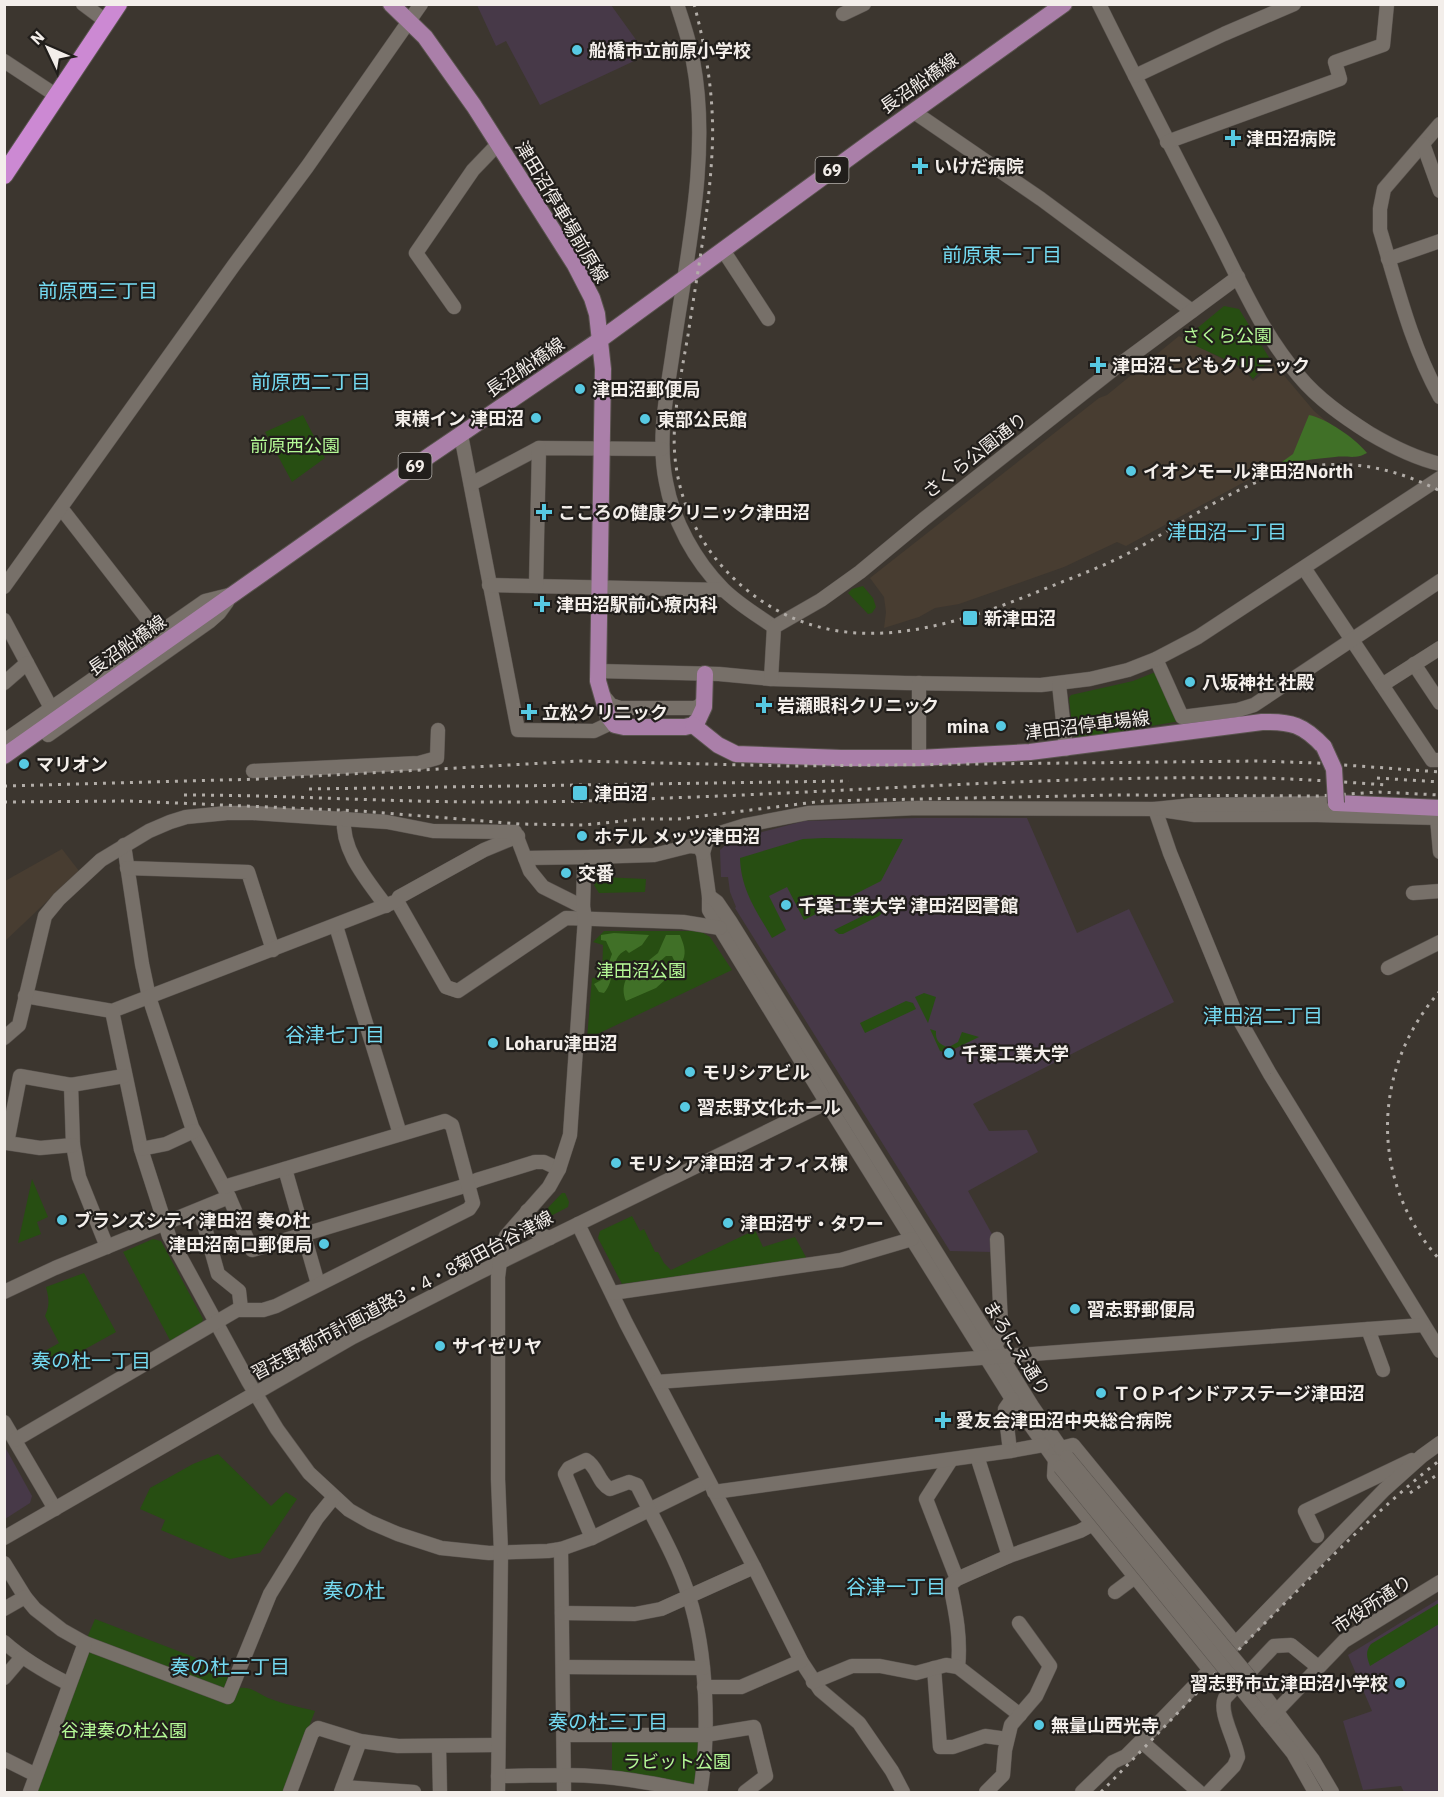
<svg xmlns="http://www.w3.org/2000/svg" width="1444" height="1797" viewBox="0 0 1444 1797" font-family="'IBM Plex Sans','Noto Sans JP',sans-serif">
<rect width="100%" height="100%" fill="#3c362f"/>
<g fill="#483d31">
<path d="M 1179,336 L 1243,370 L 1253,381 L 1262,374 L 1271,360 L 1314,411 L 1344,436 L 1285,460 L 1126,546 L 1117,542 L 1064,567 L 959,604 L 935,608 L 919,617 L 884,628 L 886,612 L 884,597 L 870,578 L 1099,398 L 1107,395 Z"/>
<path d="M 62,849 L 79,871 L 5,941 L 5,881 Z"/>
</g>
<g fill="#473948">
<path d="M 477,5 L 611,5 L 647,55 L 540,105 L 506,41 L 496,46 Z"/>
<path d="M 917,818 L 1027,818 L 1077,933 L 1129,909 L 1174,1002 L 973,1104 L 989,1131 L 1027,1130 L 1038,1152 L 968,1191 L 992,1234 L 992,1252 L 950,1251 L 735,908 L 736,907 L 730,892 L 728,877 L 721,877 L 720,850 L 731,840 L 804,821 Z"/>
<path d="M 5,1447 L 32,1496 L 30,1503 L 5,1519 Z"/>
<path d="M 1439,1599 L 1439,1792 L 1404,1792 L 1401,1786 L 1363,1790 L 1343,1721 L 1372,1711 L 1348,1655 Z"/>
</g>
<g fill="#274e12">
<path d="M 1224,306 L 1239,309 L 1270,359 L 1253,379 L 1244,368 L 1183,340 Z"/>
<path d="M 303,415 L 325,458 L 292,482 L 265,432 Z"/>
<path d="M 863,586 L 873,598 L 876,607 L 872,613 L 868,614 L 848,593 L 852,589 Z"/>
<path d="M 1158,671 L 1180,721 L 1078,739 L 1073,735 L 1069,698 L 1071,695 L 1133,681 Z"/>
<path d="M 824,838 L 903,839 L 881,881 L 804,920 L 787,887 L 769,896 L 786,930 L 772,938 C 756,910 741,890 740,858 L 803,839 Z"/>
<path d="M 601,877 L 646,879 L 645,892 L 599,893 L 594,885 Z"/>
<path d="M 881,907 L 882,913 L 879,916 L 843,934 L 839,934 L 834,930 Z"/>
<path d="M 604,931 L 700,931 L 710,937 L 732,970 L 587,1039 L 592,978 L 602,977 L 603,945 L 593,942 Z"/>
<path d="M 924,993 L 936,997 L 928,1023 L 915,997 Z"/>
<path d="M 906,1001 L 913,1003 L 916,1009 L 865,1033 L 860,1023 Z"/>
<path d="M 930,1029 L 936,1031 C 935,1040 940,1046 949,1047 L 958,1042 L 962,1032 L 979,1037 L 946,1053 L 940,1051 Z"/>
<path d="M 32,1179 L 48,1217 L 37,1222 L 41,1234 L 18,1243 Z"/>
<path d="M 562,1193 L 565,1193 L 569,1202 L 568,1207 L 547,1218 L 544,1212 Z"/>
<path d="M 632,1216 L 640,1231 L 644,1229 L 655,1252 L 658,1252 L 664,1263 L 671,1270 L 755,1230 L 763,1247 L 795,1237 L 807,1259 L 622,1284 L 598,1238 L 600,1231 Z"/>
<path d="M 153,1239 L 161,1241 L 203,1319 L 200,1328 L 172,1344 L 123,1252 Z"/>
<path d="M 84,1273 L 116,1332 L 51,1368 L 43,1352 L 59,1343 L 45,1316 C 50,1305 49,1299 46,1287 Z"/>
<path d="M 218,1454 L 271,1506 L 286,1492 L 297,1499 L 260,1553 L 230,1559 L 161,1530 L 165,1520 L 140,1509 L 150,1488 L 193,1464 Z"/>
<path d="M 1439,1603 L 1439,1624 L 1370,1666 C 1367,1657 1365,1652 1371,1644 Z"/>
<path d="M 95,1619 L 230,1671 L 223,1691 L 87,1638 Z"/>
<path d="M 86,1651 L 231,1700 L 237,1688 C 253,1687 255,1692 268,1698 C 283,1704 300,1707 315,1711 L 284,1792 L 33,1792 Z"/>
<path d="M 695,1739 L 701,1746 L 700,1783 L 693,1787 L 612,1772 L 612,1740 Z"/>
</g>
<g fill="#407027">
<path d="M 1309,415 C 1326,418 1356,439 1367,453 C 1354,460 1348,455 1335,457 C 1315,459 1297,460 1278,467 L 1279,464 L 1293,454 Z"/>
<path d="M 614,933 L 649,935 L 642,945 L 629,953 L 626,950 C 609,958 616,980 604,993 L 599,992 L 594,984 L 603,979 L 612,954 L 606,941 L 601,940 L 601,935 Z"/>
<path d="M 666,935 L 680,935 C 683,943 687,951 683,960 L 687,967 L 686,971 L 676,979 L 673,973 L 675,962 L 672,956 L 666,956 L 659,962 L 648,961 L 658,953 Z"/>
<path d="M 638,966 L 645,971 L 665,975 L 666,979 L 656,988 L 626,1001 C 620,987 626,974 638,966 Z"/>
</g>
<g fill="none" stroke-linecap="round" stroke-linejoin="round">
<g stroke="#59534e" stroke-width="15">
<g id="minor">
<path d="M 83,4 L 107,22"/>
<path d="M 677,4 C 683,23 690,42 693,61 C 711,153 686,259 673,351 C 667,393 657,439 666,482 C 673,521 695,561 723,589 C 738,604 757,615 774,627"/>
<path d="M 1099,4 C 1134,75 1170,145 1206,215 C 1235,269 1258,329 1299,376 C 1318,399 1344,417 1369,433 C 1391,446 1414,458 1440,464"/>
<path d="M 843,14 L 864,4"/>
<path d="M 4,61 L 57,96"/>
<path d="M 1135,76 L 1224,34 L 1294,4"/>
<path d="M 914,112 L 1041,199 L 1192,311"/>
<path d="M 1440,124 L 1384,189 L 1380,209 L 1380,230 C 1397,286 1411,345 1440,397"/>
<path d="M 1167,142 L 1340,79 L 1335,62 L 1383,45 L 1387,4"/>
<path d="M 1423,144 L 1440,191"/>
<path d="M 723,250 L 768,319"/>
<path d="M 1388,259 L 1440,241"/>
<path d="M 454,307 L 416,253 L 473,170 L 498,144"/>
<path d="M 461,435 L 518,730 L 594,731 L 611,723"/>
<path d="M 471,484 L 539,448 L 662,449"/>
<path d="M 61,508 L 159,634"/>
<path d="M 1304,568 L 1432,760 L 1440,760"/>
<path d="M 489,585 L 723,590"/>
<path d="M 536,586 L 539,448"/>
<path d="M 4,587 L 234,265 L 307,167 L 421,4"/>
<path d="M 4,620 L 51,708"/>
<path d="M 1156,659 L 1182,717 L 1238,710 L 1254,705 L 1440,581"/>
<path d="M 1414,664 L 1440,703"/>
<path d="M 598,671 L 719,674 L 771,679 L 905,683 L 1041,685 L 1090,679 L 1128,670 L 1156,659 L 1198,637 L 1440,478"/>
<path d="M 771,679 L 774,627 L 821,600 L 860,572 L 924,519 L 1115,368 L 1238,277"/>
<path d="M 4,683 L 27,663"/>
<path d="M 1059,684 L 1066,749"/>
<path d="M 1382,685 L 1440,648"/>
<path d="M 602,694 L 611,705 L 620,708 L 693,708 L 698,707 L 705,700"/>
<path d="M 48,735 L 210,621 L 219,613 L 227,602"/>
<path d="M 4,741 L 205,601 L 229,595"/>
<path d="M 919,758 L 919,683"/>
<path d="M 253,771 L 419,763 L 437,758 L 438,730"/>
<path d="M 344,818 C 341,851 368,881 386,906"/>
<path d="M 1437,818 L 1440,852"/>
<path d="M 1440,818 L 1317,815 L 1195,815 L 1155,809 L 1170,853 L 1235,1012 L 1270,1074 L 1440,1351"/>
<path d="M 708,836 L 703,853 L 709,896 L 709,910 L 827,1103 L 1012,1399 L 1060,1467"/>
<path d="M 701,839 L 746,825 L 808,813 L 917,808 L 1155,809 L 1193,805 L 1336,803"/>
<path d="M 124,845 L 142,964 L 149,997 L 192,1127 L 229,1197 L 252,1250 L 461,1187 L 477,1180 L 535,1162 L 544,1162 L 559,1169"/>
<path d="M 525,858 L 591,857"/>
<path d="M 127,868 L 248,872 L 273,950"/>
<path d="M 1413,893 L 1440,891"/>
<path d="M 709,896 L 717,902 L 730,921 L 1032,1406 L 1067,1457"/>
<path d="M 397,901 L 446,987 L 458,991 L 566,918 L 683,922 L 720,928"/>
<path d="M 336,926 L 400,1134"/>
<path d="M 1388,968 L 1440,942"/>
<path d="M 25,996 L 112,1011 L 397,901 L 399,897 L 484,850 L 518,836"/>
<path d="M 112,1011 L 141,1149 L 169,1236 L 248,1381 L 277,1429 L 309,1473 L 349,1510 L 370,1522 L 398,1534 L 441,1548 L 489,1553 L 548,1551 L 561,1549 L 592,1538 L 708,1481"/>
<path d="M 4,1038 L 19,1025 L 45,916 L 59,899 L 101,860 L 149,831 L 170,822 L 186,817 L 227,813 L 253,813 L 387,822 L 433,831 L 515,832 L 530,871 L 543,887 L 583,907"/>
<path d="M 71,1085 L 73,1145 L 79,1177 L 107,1247"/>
<path d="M 73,1145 L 40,1148 L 7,1143 L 20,1076 L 71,1085 L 124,1076"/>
<path d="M 141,1149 L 166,1144 L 194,1131"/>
<path d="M 285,1169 L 318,1284"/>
<path d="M 200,1210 L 218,1274 L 239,1291 L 241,1309"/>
<path d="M 527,1211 C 529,1227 534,1234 550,1238"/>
<path d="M 578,1224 L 626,1323 L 754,1567 L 801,1661 L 820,1690 L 859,1723 L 892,1771 L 903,1792"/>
<path d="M 4,1292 L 55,1268 L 229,1197"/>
<path d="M 612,1293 L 841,1260 L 912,1239"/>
<path d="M 1368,1329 L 1383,1370"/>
<path d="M 995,1347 L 999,1338 L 1001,1325 L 997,1239"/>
<path d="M 657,1382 L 1423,1325"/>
<path d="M 1012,1399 L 1005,1409 L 1010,1451 L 1043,1445"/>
<path d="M 4,1422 L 55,1509"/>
<path d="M 15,1440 L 237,1310 L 263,1310 L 276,1306 L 469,1209 L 473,1203 L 452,1125 L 445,1121 L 224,1187"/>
<path d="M 1061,1448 L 1073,1445 L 1235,1643"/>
<path d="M 977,1456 L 1009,1556"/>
<path d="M 951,1460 L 926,1499 L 957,1579"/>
<path d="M 1055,1461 L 1054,1476 L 1209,1669"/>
<path d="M 714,1492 L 1010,1451"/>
<path d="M 1317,1536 L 1305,1511 L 1412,1460"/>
<path d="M 4,1538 L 353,1337 L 478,1273 L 838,1097"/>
<path d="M 592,1538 L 565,1474 L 569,1468 L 586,1460 C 598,1467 598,1483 610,1489 L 629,1482 L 637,1485 C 655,1522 677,1559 689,1597 C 707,1652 710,1736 700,1792"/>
<path d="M 561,1549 L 564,1792"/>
<path d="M 4,1563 L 25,1597 L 35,1609 L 62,1630 L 85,1643 L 228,1697 L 270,1594 L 317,1518 L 334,1497"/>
<path d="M 1115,1592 L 1135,1577"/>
<path d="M 4,1609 L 25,1597"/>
<path d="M 562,1613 L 635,1614 L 661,1609 L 754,1567"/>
<path d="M 4,1642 C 24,1660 45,1672 69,1684"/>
<path d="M 563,1667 L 703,1668"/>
<path d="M 958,1667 C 961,1638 956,1613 950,1585 L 957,1579 L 1009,1556 L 1080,1531 L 1093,1524"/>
<path d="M 934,1668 L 940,1747 L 953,1747 L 985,1736 L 1007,1739"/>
<path d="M 4,1678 L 22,1657"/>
<path d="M 813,1682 L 852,1666 L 880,1666 L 916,1673 L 946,1665 L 958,1667 L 1020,1715"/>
<path d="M 704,1687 L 741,1687 L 801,1661"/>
<path d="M 1261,1691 L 1313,1760 L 1332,1792"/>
<path d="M 1251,1701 L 1293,1753 L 1315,1792"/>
<path d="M 1267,1721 L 1344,1641 L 1440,1582"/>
<path d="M 564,1735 L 705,1735 L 754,1727 L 766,1776 L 745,1792"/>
<path d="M 1141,1741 L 1199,1792"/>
<path d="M 439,1747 L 440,1792"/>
<path d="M 4,1759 L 36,1775"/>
<path d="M 498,1776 C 537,1776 576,1773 615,1778 C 643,1781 670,1787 697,1792"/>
<path d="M 343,1787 L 414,1792"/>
<path d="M 30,1792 L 85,1643"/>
<path d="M 290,1792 L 312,1733 L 318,1728 L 360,1741 L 398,1746 L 497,1745"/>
<path d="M 341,1792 L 360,1741"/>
<path d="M 498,1792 L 501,1552 L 498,1479 L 498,1277 L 502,1246 L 506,1236 L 549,1187 L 559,1169 L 570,1135 L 585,918 L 583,907 L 584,868 L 591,857 L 654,855 L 690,846 L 699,847 L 703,853"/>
<path d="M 986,1792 L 1003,1775 L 1005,1750 L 1011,1725 L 1036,1696 L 1050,1666 L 1019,1623"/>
<path d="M 1082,1792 L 1113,1762 L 1126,1756 L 1141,1741 L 1384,1490 L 1422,1456 L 1440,1443"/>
<path d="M 1209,1792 L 1234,1766 L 1238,1757 C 1236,1741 1218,1712 1225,1698 L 1274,1646 L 1291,1645 L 1318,1667"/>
</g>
</g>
<g stroke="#59534e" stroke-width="18">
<g id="major">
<path d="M 391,4 L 425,37 L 474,106 L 575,265 L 592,298 L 597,314 L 603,369 L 598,681 L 608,716 L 615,725 L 624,727 L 685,727 L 693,725 L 698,720 L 704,707 L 705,674"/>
<path d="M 693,725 L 718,745 L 736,754 L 841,758 L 919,758 L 1030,752 L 1262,722 C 1291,721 1304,725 1324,747"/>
<path d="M 4,756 L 426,458 L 601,339 L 875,139 L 1064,4"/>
<path d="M 1336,803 L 1440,808"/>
</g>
</g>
<g stroke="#59534e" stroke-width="20">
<path id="highway" d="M 4,175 L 118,4"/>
</g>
<use href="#minor" stroke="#777069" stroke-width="14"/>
<use href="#major" stroke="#aa7fa9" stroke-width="16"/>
<use href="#highway" stroke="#cc89d3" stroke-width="18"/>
<g stroke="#b2ada8" stroke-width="3" stroke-dasharray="3 6" stroke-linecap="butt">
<path d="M 694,4 C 707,52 715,103 712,153 C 709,213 697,274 688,335 C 683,364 677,393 675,422 C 669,484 695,546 742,586 C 832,663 938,632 1037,592 C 1066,580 1097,569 1125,555 C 1184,524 1241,478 1308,467 C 1354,459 1399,470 1440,491"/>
<path d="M 1377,778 L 1440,782"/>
<path d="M 4,786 L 261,779 L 580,761 L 790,766 L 1257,761 L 1317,763 L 1440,772"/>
<path d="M 309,789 L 849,781"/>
<path d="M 184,795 C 261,795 337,799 414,801 C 498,803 584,802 668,798 C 865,791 1062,775 1260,778 C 1302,779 1344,782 1387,785"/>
<path d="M 4,802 L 130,801 L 361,811 L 520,824 L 584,825 L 643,819 L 678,819 L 824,801 L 1117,795 L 1317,796 L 1379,792 L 1440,795"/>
<path d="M 1440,991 C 1371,1069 1369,1182 1440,1260"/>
<path d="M 1410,1493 L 1440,1473"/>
<path d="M 1101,1792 C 1166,1726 1229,1658 1295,1593 C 1342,1546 1388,1501 1440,1460"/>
</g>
<g stroke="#59534e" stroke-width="15" stroke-linecap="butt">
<g id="minor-bridge">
<path d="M 1067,1457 L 1261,1691"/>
<path d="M 1060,1467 L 1251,1701"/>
</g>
</g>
<g stroke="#59534e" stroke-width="18" stroke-linecap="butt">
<path id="major-bridge" d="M 1324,747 L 1334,769 L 1336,803"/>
</g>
<use href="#minor-bridge" stroke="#777069" stroke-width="14"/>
<use href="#major-bridge" stroke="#aa7fa9" stroke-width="16"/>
</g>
<g fill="#57c9e2" stroke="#211e1b" stroke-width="2">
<circle cx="577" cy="50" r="6"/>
<path d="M1230 129h6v6h6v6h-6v6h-6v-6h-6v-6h6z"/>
<path d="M917 157h6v6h6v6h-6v6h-6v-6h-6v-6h6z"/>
<path d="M1095 356h6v6h6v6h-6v6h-6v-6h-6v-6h6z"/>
<circle cx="580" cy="389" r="6"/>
<circle cx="536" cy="418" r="6"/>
<circle cx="645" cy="419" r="6"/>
<circle cx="1131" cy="471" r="6"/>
<path d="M541 503h6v6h6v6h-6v6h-6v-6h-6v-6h6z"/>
<path d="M539 595h6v6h6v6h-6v6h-6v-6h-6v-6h6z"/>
<rect x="962" y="610" width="16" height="16" rx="3"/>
<circle cx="1190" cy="682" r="6"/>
<path d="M761 696h6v6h6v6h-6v6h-6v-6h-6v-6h6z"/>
<path d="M526 703h6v6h6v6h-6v6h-6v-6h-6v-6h6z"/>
<circle cx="1001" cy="726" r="6"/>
<circle cx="24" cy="764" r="6"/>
<rect x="572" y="785" width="16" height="16" rx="3"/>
<circle cx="582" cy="836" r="6"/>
<circle cx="566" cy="873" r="6"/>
<circle cx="786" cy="905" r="6"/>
<circle cx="493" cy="1043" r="6"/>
<circle cx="949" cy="1053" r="6"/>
<circle cx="690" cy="1072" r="6"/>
<circle cx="685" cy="1107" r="6"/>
<circle cx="616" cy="1163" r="6"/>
<circle cx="62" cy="1220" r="6"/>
<circle cx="728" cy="1223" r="6"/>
<circle cx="324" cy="1244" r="6"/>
<circle cx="1075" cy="1309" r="6"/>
<circle cx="440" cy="1346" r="6"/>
<circle cx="1101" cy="1393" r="6"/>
<path d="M940 1411h6v6h6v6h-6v6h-6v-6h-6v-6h6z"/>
<circle cx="1400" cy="1683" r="6"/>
<circle cx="1039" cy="1725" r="6"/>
</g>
<g text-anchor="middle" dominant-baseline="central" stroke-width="4.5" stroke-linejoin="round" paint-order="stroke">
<g fill="#211e1b" stroke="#b4b0ac" stroke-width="1.5">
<rect x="815.5" y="157" width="33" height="26" rx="4.5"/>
<rect x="398.5" y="453" width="33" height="26" rx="4.5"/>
</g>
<g font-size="16" font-weight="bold" fill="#f3eeea">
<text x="832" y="170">69</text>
<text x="415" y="466">69</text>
</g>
<g font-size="18" font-weight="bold" fill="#f3eeea" stroke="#211e1b" text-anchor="start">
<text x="589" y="50">船橋市立前原小学校</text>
<text x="1246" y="138">津田沼病院</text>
<text x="934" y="166">いけだ病院</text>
<text x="1112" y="365">津田沼こどもクリニック</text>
<text x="592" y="389">津田沼郵便局</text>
<text x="524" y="418" text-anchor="end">東横イン 津田沼</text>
<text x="657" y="419">東部公民館</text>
<text x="1143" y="471">イオンモール津田沼North</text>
<text x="558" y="512">こころの健康クリニック津田沼</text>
<text x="556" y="604">津田沼駅前心療内科</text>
<text x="984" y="618">新津田沼</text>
<text x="1202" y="682">八坂神社 社殿</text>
<text x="777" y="705">岩瀬眼科クリニック</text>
<text x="542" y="712">立松クリニック</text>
<text x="989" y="726" text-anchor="end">mina</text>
<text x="36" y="764">マリオン</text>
<text x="594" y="793">津田沼</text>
<text x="594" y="836">ホテル メッツ津田沼</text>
<text x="578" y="873">交番</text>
<text x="798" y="905">千葉工業大学 津田沼図書館</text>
<text x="505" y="1043">Loharu津田沼</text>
<text x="961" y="1053">千葉工業大学</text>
<text x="702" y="1072">モリシアビル</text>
<text x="697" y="1107">習志野文化ホール</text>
<text x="628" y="1163">モリシア津田沼 オフィス棟</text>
<text x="74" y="1220">ブランズシティ津田沼 奏の杜</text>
<text x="740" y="1223">津田沼ザ・タワー</text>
<text x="312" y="1244" text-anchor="end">津田沼南口郵便局</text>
<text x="1087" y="1309">習志野郵便局</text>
<text x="452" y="1346">サイゼリヤ</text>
<text x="1113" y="1393">ＴＯＰインドアステージ津田沼</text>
<text x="956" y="1420">愛友会津田沼中央総合病院</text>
<text x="1388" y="1683" text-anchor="end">習志野市立津田沼小学校</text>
<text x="1051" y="1725">無量山西光寺</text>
</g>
<g font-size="18" fill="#f3eeea" stroke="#211e1b">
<text transform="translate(919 83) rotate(-35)">長沼船橋線</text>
<text transform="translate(562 212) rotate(59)">津田沼停車場前原線</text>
<text transform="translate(525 367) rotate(-34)">長沼船橋線</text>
<text transform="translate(975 455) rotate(-38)">さくら公園通り</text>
<text transform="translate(127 645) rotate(-35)">長沼船橋線</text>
<text transform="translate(1087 725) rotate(-7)">津田沼停車場線</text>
<text transform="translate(402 1295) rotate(-28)">習志野都市計画道路3・4・8菊田台谷津線</text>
<text transform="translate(1017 1348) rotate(58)">まろにえ通り</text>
<text transform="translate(1372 1604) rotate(-33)">市役所通り</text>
</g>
<g font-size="18" fill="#b4f996" stroke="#211e1b">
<text x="1227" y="335">さくら公園</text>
<text x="295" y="445">前原西公園</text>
<text x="641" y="970">津田沼公園</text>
<text x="124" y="1730">谷津奏の杜公園</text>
<text x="677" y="1761">ラビット公園</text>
</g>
<g font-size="20" fill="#74d9f0" stroke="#211e1b">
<text x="1002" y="254">前原東一丁目</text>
<text x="98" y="290">前原西三丁目</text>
<text x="311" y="381">前原西二丁目</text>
<text x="1227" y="531">津田沼一丁目</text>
<text x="1263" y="1015">津田沼二丁目</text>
<text x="335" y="1034">谷津七丁目</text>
<text x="91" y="1360">奏の杜一丁目</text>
<text x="896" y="1586">谷津一丁目</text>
<text x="230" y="1666">奏の杜二丁目</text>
<text x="608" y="1721">奏の杜三丁目</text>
</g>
<g font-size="21" fill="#74d9f0" stroke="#211e1b">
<text x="354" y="1590">奏の杜</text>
</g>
</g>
<rect width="1444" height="1797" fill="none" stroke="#f3eeea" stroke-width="12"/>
<g transform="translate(48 48) rotate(314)" stroke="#211e1b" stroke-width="4.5" paint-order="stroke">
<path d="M0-4.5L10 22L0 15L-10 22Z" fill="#f3eeea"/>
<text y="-9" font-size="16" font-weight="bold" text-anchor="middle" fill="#f3eeea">N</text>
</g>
</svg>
